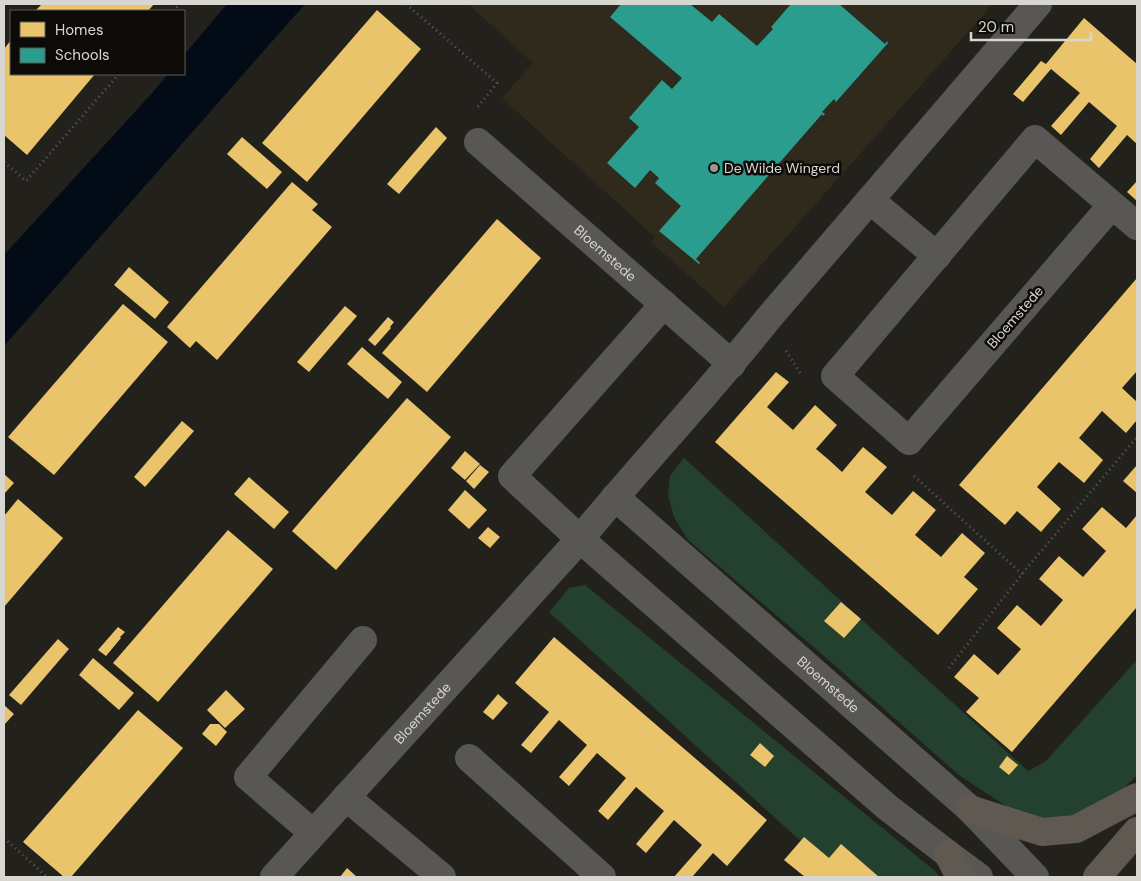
<svg xmlns="http://www.w3.org/2000/svg" width="1141" height="881" viewBox="0 0 1141 881" font-family="'DM Sans',sans-serif">
<rect width="100%" height="100%" fill="#22211c"/>
<path fill="#2f2a1c" d="M 468,4 L 993,4 L 724,307 L 651,242 L 655,237 L 502,98 L 533,63 Z"/>
<g fill="#244130">
<path d="M 684,458 L 1028,771 L 1046,761 L 1137,660 L 1137,775 L 1120,792 L 1084,814 L 1053,820 L 1014,811 L 960,776 L 824,656 L 688,540 L 674,517 L 668,495 L 670,476 Z"/>
<path d="M 585,585 L 935,871 L 940,877 L 840,877 L 549,612 L 569,588 Z"/>
</g>
<path fill="#030c16" d="M 227,4 L 305,4 L 4,346 L 4,255 L 153,92 L 168,74 L 184,74 L 184,55 Z"/>
<g fill="#e9c46a">
<path d="M 42,4 L 154,4 L 148,11 L 35,11 Z"/>
<path d="M 377,10 L 421,49 L 307,182 L 262,143 Z"/>
<path d="M 1084,18 L 1137,64 L 1137,144 L 1127,135 L 1099,168 L 1090,159 L 1117,126 L 1089,102 L 1061,135 L 1051,126 L 1080,93 L 1051,69 L 1023,102 L 1013,94 L 1041,61 L 1046,64 Z"/>
<path d="M 11,40 L 11,74 L 95,74 L 27,155 L 4,135 L 4,49 Z"/>
<path d="M 436,127 L 447,138 L 399,194 L 387,184 Z"/>
<path d="M 242,137 L 282,172 L 267,189 L 227,154 Z"/>
<path d="M 1137,181 L 1137,201 L 1127,192 Z"/>
<path d="M 292,182 L 318,204 L 312,210 L 332,227 L 217,360 L 196,341 L 190,348 L 167,327 Z"/>
<path d="M 497,219 L 541,258 L 427,392 L 382,353 Z"/>
<path d="M 129,267 L 169,302 L 155,319 L 114,285 Z"/>
<path d="M 1137,278 L 1137,371 L 1122,388 L 1137,402 L 1137,420 L 1126,433 L 1102,411 L 1079,438 L 1103,460 L 1094,471 L 1084,483 L 1059,462 L 1037,487 L 1061,509 L 1041,532 L 1017,511 L 1005,525 L 959,485 Z"/>
<path d="M 123,304 L 168,342 L 54,475 L 8,437 Z"/>
<path d="M 345,306 L 357,316 L 309,372 L 297,362 Z"/>
<path d="M 388,317 L 394,322 L 390,327 L 391,328 L 375,346 L 368,340 Z"/>
<path d="M 362,347 L 402,382 L 388,399 L 347,364 Z"/>
<path d="M 776,372 L 789,382 L 767,407 L 793,430 L 815,405 L 837,425 L 816,449 L 829,460 L 842,472 L 863,447 L 887,467 L 865,492 L 892,515 L 913,491 L 924,500 L 936,510 L 915,535 L 941,557 L 962,533 L 985,553 L 964,577 L 978,589 L 938,635 L 715,442 Z"/>
<path d="M 407,398 L 451,437 L 336,570 L 292,531 Z"/>
<path d="M 182,421 L 194,431 L 145,487 L 134,477 Z"/>
<path d="M 465,451 L 480,464 L 465,480 L 451,468 Z"/>
<path d="M 480,465 L 489,472 L 474,489 L 466,481 Z"/>
<path d="M 1137,465 L 1137,493 L 1123,481 Z"/>
<path d="M 4,474 L 14,483 L 4,494 Z"/>
<path d="M 249,477 L 289,512 L 274,529 L 234,494 Z"/>
<path d="M 465,490 L 487,510 L 469,529 L 448,510 Z"/>
<path d="M 18,499 L 63,538 L 4,607 L 4,516 Z"/>
<path d="M 1102,507 L 1126,528 L 1137,515 L 1137,607 L 1012,752 L 966,712 L 979,698 L 954,677 L 974,654 L 998,675 L 1021,649 L 997,628 L 1017,605 L 1041,626 L 1063,600 L 1039,579 L 1059,556 L 1083,577 L 1106,551 L 1082,529 Z"/>
<path d="M 488,527 L 500,537 L 490,548 L 478,538 Z"/>
<path d="M 228,530 L 273,569 L 158,702 L 113,663 Z"/>
<path d="M 841,602 L 861,619 L 844,638 L 824,621 Z"/>
<path d="M 118,627 L 125,632 L 120,637 L 121,638 L 106,656 L 98,650 Z"/>
<path d="M 554,637 L 767,820 L 727,866 L 713,853 L 692,877 L 674,877 L 702,845 L 674,820 L 646,853 L 636,844 L 664,811 L 636,787 L 608,820 L 598,811 L 626,778 L 597,753 L 569,786 L 559,777 L 587,745 L 559,720 L 531,753 L 521,745 L 549,712 L 515,683 Z"/>
<path d="M 58,639 L 69,649 L 21,705 L 9,695 Z"/>
<path d="M 93,658 L 134,693 L 119,710 L 79,675 Z"/>
<path d="M 226,690 L 245,709 L 225,728 L 207,710 Z"/>
<path d="M 498,694 L 508,703 L 493,720 L 483,712 Z"/>
<path d="M 4,705 L 14,714 L 4,725 Z"/>
<path d="M 138,710 L 183,748 L 71,877 L 64,877 L 23,842 Z"/>
<path d="M 210,724 L 219,724 L 227,732 L 216,746 L 202,734 Z"/>
<path d="M 760,743 L 774,756 L 765,767 L 750,755 Z"/>
<path d="M 1007,756 L 1018,765 L 1009,775 L 999,767 Z"/>
<path d="M 804,837 L 829,858 L 841,844 L 879,877 L 805,877 L 784,860 Z"/>
<path d="M 347,868 L 357,877 L 340,877 Z"/>
</g>
<path fill="#2a9d8f" d="M 621,4 L 690,4 L 712,22 L 719,14 L 757,46 L 773,29 L 771,27 L 791,4 L 839,4 L 885,44 L 887,41 L 888,43 L 836,102 L 834,99 L 822,112 L 825,114 L 823,116 L 822,114 L 696,259 L 700,263 L 699,264 L 659,231 L 681,206 L 655,183 L 659,178 L 650,170 L 635,188 L 607,163 L 639,127 L 629,118 L 662,80 L 672,89 L 682,78 L 610,17 Z"/>
<g fill="none" stroke-linecap="round" stroke-linejoin="round">
<g stroke="#5d5b58" stroke-width="3" stroke-dasharray="1 4" stroke-linecap="butt">
<path d="M 406,4 L 497,83 L 477,108"/>
<path d="M 173,11 L 180,4"/>
<path d="M 4,162 L 26,181 L 119,74"/>
<path d="M 786,351 L 800,373"/>
<path d="M 914,476 L 1022,574"/>
<path d="M 949,668 L 1022,574 L 1137,437"/>
<path d="M 4,838 L 47,877"/>
</g>
<g stroke="#585753" stroke-width="28">
<path id="s1" d="M 478,142 L 732,364"/>
<path d="M 870,200 L 937,256"/>
<path d="M 1112,205 L 909,441 L 835,376 L 1035,139 L 1137,226"/>
<path d="M 664,304 L 512,476 L 580,539 L 887,807 L 948,854 L 979,877"/>
<path id="s2" d="M 615,497 L 970,809 L 1035,877"/>
<path d="M 469,758 L 602,877"/>
<path d="M 346,797 L 442,877"/>
<path d="M 313,833 L 248,777 L 363,640"/>
<path id="s3" d="M 274,877 L 580,539 C 641,465 707,395 767,320 L 1038,4"/>
</g>
<g stroke="#605952" stroke-width="28">
<path d="M 970,809 L 1042,832 L 1076,829 L 1137,797"/>
<path d="M 948,854 L 960,877"/>
<path d="M 1097,877 L 1137,831"/>
</g>
</g>
<circle fill="#989791" stroke="#0d0b08" stroke-width="2" cx="714" cy="168" r="5"/>
<g text-anchor="middle" dominant-baseline="central" stroke-width="5" stroke-linejoin="round" paint-order="stroke">
<g font-size="14" fill="#d8d6d0" stroke="#0d0b08" text-anchor="start">
<text x="724" y="168">De Wilde Wingerd</text>
</g>
<g font-size="14" fill="#d8d6d0" stroke="#0d0b08">
<text stroke="none"><textPath href="#s1" startOffset="169">Bloemstede</textPath></text>
<text transform="translate(1015 317) rotate(-49)">Bloemstede</text>
<text stroke="none"><textPath href="#s2" startOffset="284">Bloemstede</textPath></text>
<text stroke="none"><textPath href="#s3" startOffset="221">Bloemstede</textPath></text>
</g>
</g>
<rect width="1141" height="881" fill="none" stroke="#d8d6d0" stroke-width="10"/>
<rect x="10" y="10" width="175" height="65" fill="#0d0b08" stroke="#5e5c58"/>
<rect x="20" y="22" width="25" height="15" fill="#e9c46a" stroke="#5e5c58"/>
<text x="55" y="35" font-size="15" fill="#d8d6d0">Homes</text>
<rect x="20" y="48" width="25" height="15" fill="#2a9d8f" stroke="#5e5c58"/>
<text x="55" y="60" font-size="15" fill="#d8d6d0">Schools</text>
<path d="M971 32v8h120v-8" fill="none" stroke="#d8d6d0" stroke-width="2.5"/>
<text x="978" y="32" font-size="15" fill="#d8d6d0" stroke="#0d0b08" stroke-width="4" paint-order="stroke">20 m</text>
</svg>
